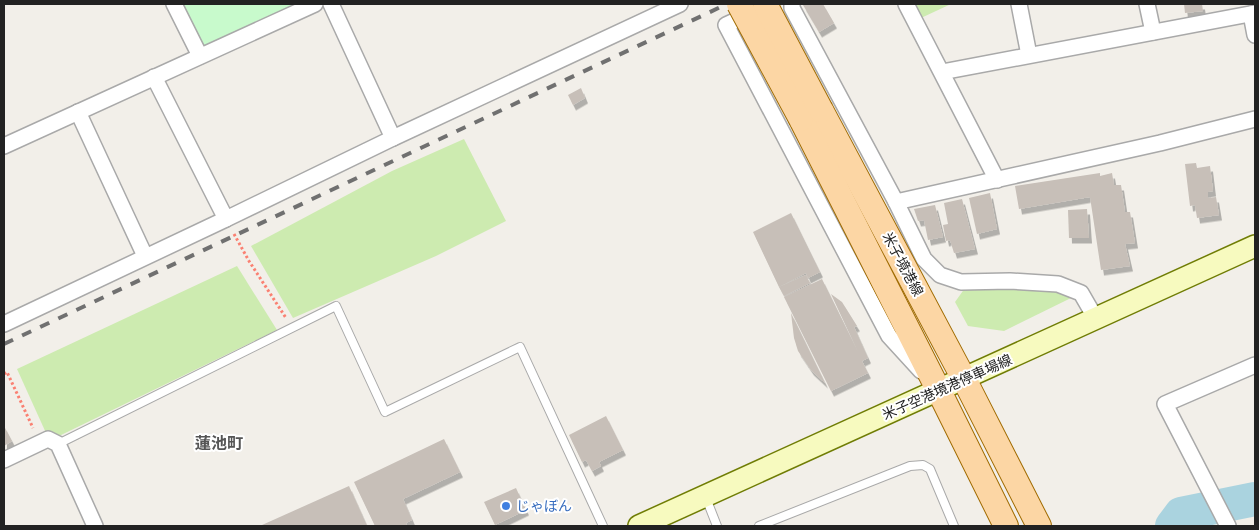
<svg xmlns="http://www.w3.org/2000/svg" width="1259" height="530" viewBox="0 0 1259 530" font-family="Poppins,'Noto Sans JP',sans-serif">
<defs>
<filter id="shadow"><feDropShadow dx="3" dy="5.5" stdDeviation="0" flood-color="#0004"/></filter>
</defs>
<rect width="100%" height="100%" fill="#f2efe9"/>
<g fill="#cdebb0">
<path d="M 913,4 L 951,4 L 921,18 Z"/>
<path d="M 464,139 L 506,221 L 436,256 L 293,318 L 251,246 L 392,171 Z"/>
<path d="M 237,266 L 277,330 L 59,436 L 46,433 L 17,369 Z"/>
<path d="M 1006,286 L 1065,291 L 1071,298 L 1004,331 L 968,326 L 955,302 L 965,288 Z"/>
</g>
<path fill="#c8facc" d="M 182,4 L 296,4 L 203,49 Z"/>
<path fill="#aad3df" d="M 1255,494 L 1255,503 L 1182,519 L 1172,523 L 1170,526 L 1160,526 L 1168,517 L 1177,511 Z"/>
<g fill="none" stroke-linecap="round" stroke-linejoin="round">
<path stroke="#aad3df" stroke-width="34" d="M 1172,526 L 1181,514 L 1255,499"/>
</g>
<g fill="#c7bfb8" filter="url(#shadow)">
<path d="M 805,4 L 823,4 L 834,23 L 819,32 L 803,5 Z"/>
<path d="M 1184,4 L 1202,4 L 1203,11 L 1185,13 Z"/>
<path d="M 581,88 L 585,98 L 573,105 L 568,95 Z"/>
<path d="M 1196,163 L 1197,168 L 1210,166 L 1213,191 L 1208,192 L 1208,198 L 1216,197 L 1219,215 L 1197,218 L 1195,205 L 1190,206 L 1185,164 Z"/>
<path d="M 1100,173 L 1100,176 L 1112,173 L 1114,185 L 1121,185 L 1125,212 L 1130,212 L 1135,243 L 1125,244 L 1130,266 L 1101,270 L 1090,197 L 1019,209 L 1015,186 Z"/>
<path d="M 990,193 L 997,229 L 977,234 L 969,198 Z"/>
<path d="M 962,199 L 975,249 L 954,253 L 950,240 L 946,241 L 943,225 L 948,224 L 944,203 Z"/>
<path d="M 935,205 L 943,237 L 928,240 L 924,220 L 918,221 L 914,209 Z"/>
<path d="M 1087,209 L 1089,238 L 1069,238 L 1068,210 Z"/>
<path d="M 791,213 L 820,272 L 808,278 L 806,273 L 779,287 L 753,232 Z"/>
<path d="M 806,275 L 810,283 L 784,296 L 779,287 Z"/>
<path d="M 822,279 L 858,352 L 831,294 L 842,302 L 857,326 L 854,327 L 868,358 L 862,361 L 868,373 L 831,391 L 784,297 Z"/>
<path d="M 791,313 L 825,383 L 811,370 L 798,351 L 794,338 Z"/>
<path d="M 606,416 L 623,450 L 599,462 L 601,466 L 592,471 L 586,460 L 582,462 L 569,435 Z"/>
<path d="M 4,426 L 12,441 L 4,446 Z"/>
<path d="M 444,439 L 460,472 L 403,499 L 412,520 L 406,523 L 407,526 L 375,526 L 354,482 Z"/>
<path d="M 349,486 L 367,526 L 263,526 L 262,525 Z"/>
<path d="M 516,488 L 526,510 L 495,525 L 484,502 Z"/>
</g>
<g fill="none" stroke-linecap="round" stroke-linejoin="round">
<g stroke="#a9a9a9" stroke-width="10">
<g id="service">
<path d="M 58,444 L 336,306 L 385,412 L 520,347 L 603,526"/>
<path d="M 706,498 L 717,526"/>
<path d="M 759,526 L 910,466 L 923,465 L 930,469 L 954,526"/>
</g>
</g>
<g stroke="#a9a9a9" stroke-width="18">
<g id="minor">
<path d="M 174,4 L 200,56"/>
<path d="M 331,4 L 393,138 L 680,4"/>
<path d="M 792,4 L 792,8 L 896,202 L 924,259 L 940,275 L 961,282 L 1010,281 L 1058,284 L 1081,293 L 1096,319"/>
<path d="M 906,4 L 997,180"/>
<path d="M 1019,4 L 1029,55"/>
<path d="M 1147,4 L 1153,32"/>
<path d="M 752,13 L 726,25 L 889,336 L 921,371"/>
<path d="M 1251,14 L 1255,35"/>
<path d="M 942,72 L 1255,13"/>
<path d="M 154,77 L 226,219 L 393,138"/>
<path d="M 78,112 L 145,256"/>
<path d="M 4,146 L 315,4"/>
<path d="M 896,202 L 1160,143 L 1255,119"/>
<path d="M 4,324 L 226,219"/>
<path d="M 4,460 L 48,439 L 58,444 L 95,526"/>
<path d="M 1228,526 L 1165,404 L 1255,365 L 1255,366"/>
</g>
</g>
<g stroke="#707d05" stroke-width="24">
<path id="secondary" d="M 639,526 L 1255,246"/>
</g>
<g stroke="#a06b00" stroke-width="26">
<g id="primary">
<path d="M 821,110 L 964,379 L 1039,526"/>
<path d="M 801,119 L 939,391 L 1006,526"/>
</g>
</g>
<g stroke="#fa8072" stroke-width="3" stroke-dasharray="2.5 2.5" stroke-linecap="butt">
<path d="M 234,234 L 249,261 L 286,318"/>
<path d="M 4,374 L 7,372 L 33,428"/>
</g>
<use href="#service" stroke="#fff" stroke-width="8"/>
<use href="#minor" stroke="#fff" stroke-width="15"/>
<use href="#secondary" stroke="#f7fabf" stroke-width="21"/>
<use href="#primary" stroke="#fcd6a4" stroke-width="24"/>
<path stroke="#707070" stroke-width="4" stroke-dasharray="10 10" stroke-linecap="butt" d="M 4,344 L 727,4"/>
<g stroke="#a06b00" stroke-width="26" stroke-linecap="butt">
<g id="primary-bridge">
<path d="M 739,4 L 801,119"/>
<path d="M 765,4 L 821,110"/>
</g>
</g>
<use href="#primary-bridge" stroke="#fcd6a4" stroke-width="24"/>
</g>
<circle fill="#3f7fe0" stroke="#fff" stroke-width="2" cx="506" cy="506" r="5"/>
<g text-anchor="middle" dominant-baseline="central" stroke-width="4" stroke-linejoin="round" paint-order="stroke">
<g font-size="14" fill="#222" stroke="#fff">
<text transform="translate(903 264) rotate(62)">米子境港線</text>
<text transform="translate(947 387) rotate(-24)">米子空港境港停車場線</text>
</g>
<g font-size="14" fill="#366cbe" stroke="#fff" text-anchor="start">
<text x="516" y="506">じゃぼん</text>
</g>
<g font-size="16" font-weight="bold" fill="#555" stroke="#fff">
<text x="219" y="443">蓮池町</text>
</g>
</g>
<rect width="1259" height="530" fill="none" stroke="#222222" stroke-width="10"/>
</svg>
